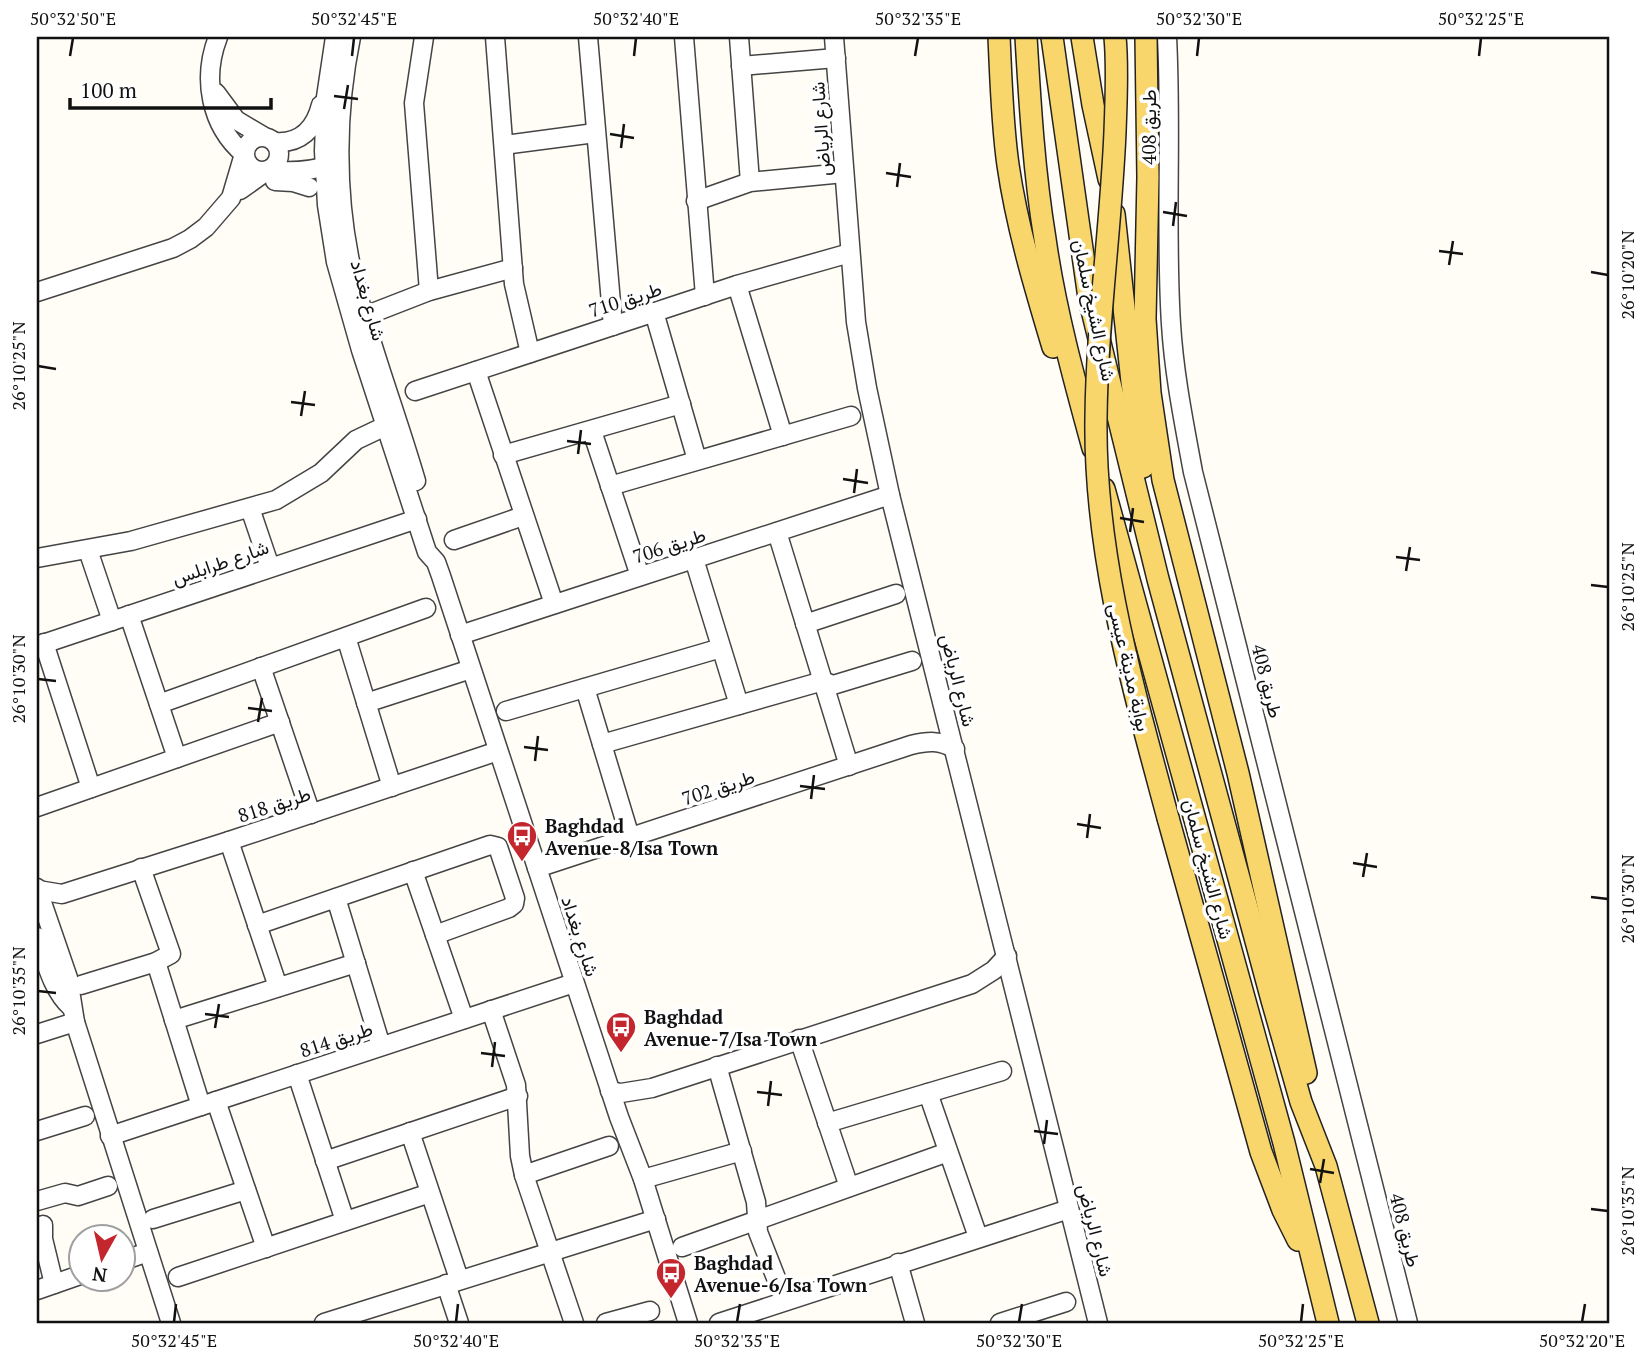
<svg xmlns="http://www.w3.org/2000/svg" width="1647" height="1360" viewBox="0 0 1647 1360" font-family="'PT Serif',Vazirmatn,serif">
<rect width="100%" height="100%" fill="#fffdf5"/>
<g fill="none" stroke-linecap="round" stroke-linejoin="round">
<g stroke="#444" stroke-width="21">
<g id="minor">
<path d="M 335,37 L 326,97 L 324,151 L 327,205 L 336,262 L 361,350 L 427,552 L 436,562 L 441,576 L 619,1117 L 643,1179 L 688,1323"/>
<path d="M 351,37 C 336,110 335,192 351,266 C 367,338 395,409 416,481"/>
<path d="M 424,37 L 414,103 L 429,291"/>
<path d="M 495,37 L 514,284 L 530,353"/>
<path d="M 588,37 L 613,326"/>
<path d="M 684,37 L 705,296"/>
<path d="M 739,37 L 750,182"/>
<path d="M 834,37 L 856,322 L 867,388 L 890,495 L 1098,1323"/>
<path d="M 1167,37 C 1172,133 1165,229 1171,324 C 1174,374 1184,423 1193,472 L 1408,1323"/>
<path d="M 741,66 L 836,58"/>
<path d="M 216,93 L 236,120 L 263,136"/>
<circle cx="262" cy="154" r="17"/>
<path d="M 275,142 C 300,144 315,129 321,105"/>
<path d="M 504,145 L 595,133"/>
<path d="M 275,181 L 293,182 L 309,187"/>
<path d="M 240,190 L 268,170 C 291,173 312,171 334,164"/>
<path d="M 696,201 L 750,182 L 844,173"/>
<path d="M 737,285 L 783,436"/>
<path d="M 37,292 L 173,248 L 190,239 L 206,227 L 231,198 L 244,154 C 210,125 202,78 218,37"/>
<path d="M 375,312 L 429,291 L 513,268"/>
<path d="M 654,312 L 697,460"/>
<path d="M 476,371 L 554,604"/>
<path d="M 415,391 L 737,285 L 850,253"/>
<path d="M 592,431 L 640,576"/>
<path d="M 503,455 L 681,404"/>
<path d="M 610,486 L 851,416"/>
<path d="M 250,508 L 270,567"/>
<path d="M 777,532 L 849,766"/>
<path d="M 454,540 L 523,516"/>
<path d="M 88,550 L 112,621"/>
<path d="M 37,558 L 131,541 L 276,500 L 321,473 L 356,440 L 396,421"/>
<path d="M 694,559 L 739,705"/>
<path d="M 129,615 L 177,758"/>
<path d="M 805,624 L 896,594"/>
<path d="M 460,635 L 890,495"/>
<path d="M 346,637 L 392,787"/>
<path d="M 44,643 L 91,788"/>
<path d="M 37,646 L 417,519"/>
<path d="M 261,667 L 311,814"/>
<path d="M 585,688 L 630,837"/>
<path d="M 366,703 L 471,669"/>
<path d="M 159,704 L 426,608"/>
<path d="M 506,711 L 721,648"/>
<path d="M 602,744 L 823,681 L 833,685 L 912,661"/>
<path d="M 37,807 L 280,722"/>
<path d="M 229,841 L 278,987"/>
<path d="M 537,868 L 911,745 C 928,741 940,740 955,749"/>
<path d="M 413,871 L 464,1019"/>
<path d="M 37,888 L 68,978 L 75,1022 L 171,1323"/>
<path d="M 38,890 L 62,894 L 229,841 L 498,751"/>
<path d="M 336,898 L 381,1046"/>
<path d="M 257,925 L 490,845 L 498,847 L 515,898 L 514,904 L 509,908 L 435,935"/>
<path d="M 37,937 C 46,961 52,990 71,1007"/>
<path d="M 156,962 L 201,1106"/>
<path d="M 81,985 L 156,962 L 171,954 L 141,868"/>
<path d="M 491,1010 L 516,1085 L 520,1156 L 524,1175 L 574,1323"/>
<path d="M 174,1020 L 356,963"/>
<path d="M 37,1034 L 75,1022"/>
<path d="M 799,1039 L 849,1187"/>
<path d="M 717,1066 L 756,1202 L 758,1232 L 785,1301"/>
<path d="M 297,1074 L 345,1221"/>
<path d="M 610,1091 L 621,1093 L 652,1088 L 972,984 L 994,970 L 1007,956"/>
<path d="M 928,1093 L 978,1237"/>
<path d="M 216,1101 L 266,1248"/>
<path d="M 827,1123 L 1002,1071"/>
<path d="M 37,1131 L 85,1116"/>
<path d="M 410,1132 L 459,1279"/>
<path d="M 110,1136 L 574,983"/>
<path d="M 325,1161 L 518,1096"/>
<path d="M 524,1175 L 609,1146"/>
<path d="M 643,1179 L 742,1151"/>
<path d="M 37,1201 L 65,1193 L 78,1196 L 108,1186"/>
<path d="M 153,1219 L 246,1190"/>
<path d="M 43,1225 L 43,1239 L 54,1284"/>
<path d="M 682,1247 L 948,1152"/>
<path d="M 122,1261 L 148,1252"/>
<path d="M 898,1263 L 915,1323"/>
<path d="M 178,1277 L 430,1193"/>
<path d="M 446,1284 L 459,1323"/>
<path d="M 37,1290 L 80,1275"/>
<path d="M 324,1323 L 656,1219"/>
<path d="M 606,1323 L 650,1311"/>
<path d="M 719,1323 L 1069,1209"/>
<path d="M 1000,1323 L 1066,1302"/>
</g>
</g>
<g stroke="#222" stroke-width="24">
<g id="major">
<path d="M 999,37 C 1001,79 1002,123 1008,165 C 1017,227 1035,287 1053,347"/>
<path d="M 1026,37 C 1030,105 1034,172 1045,239 C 1055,310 1074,379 1093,448"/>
<path d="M 1052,37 L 1089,298 L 1158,579 L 1272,1000 L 1301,1102 L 1326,1166 L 1368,1323"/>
<path d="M 1082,37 L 1093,105 L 1109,179"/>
<path d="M 1146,37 L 1148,177 L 1145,319 L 1150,393 L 1163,480 L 1238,773 L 1306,1073"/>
<path d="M 1114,214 L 1132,382 L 1143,467"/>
<path d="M 1104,489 L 1284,1143 L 1328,1323"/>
<path d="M 1168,818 L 1261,1152 L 1283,1210 L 1298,1240"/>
</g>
</g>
<use href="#minor" stroke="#fff" stroke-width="18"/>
<use href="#major" stroke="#f9d66b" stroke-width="21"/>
<g stroke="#222" stroke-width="24" stroke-linecap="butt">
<path id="major-bridge" d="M 1115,37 C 1118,68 1116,101 1115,132 C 1111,227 1097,322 1096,418 C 1094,555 1133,687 1168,818"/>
</g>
<use href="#major-bridge" stroke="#f9d66b" stroke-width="21"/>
</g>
<path fill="none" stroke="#111" stroke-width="2.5" d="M 70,56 L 73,38M 352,56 L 354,38M 634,56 L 636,38M 915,56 L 918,38M 1197,56 L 1199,38M 1479,56 L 1481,38M 334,96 L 358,99M 344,109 L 348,85M 610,134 L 634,138M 621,148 L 624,124M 886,173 L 911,177M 897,187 L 900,163M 1163,212 L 1187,216M 1173,226 L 1176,202M 1439,251 L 1463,254M 1449,265 L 1453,241M 1591,272 L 1608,275M 38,366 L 56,369M 291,402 L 315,405M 301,416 L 305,391M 567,441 L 591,444M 578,454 L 581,430M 843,479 L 868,483M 854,493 L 857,469M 1120,518 L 1144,522M 1130,532 L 1133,508M 1396,557 L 1420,560M 1406,571 L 1410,547M 1591,585 L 1608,587M 38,679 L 56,681M 248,708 L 272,711M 258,722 L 262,698M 524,747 L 548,750M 535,761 L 538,736M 800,786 L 825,789M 811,799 L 814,775M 1077,824 L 1101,828M 1087,838 L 1090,814M 1353,863 L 1377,867M 1363,877 L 1367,853M 1591,897 L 1608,899M 38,991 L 56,993M 205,1014 L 229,1017M 215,1028 L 219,1004M 481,1053 L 505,1056M 492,1067 L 495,1042M 757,1092 L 782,1095M 768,1106 L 771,1081M 1034,1131 L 1058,1134M 1044,1144 L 1047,1120M 1310,1169 L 1334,1173M 1320,1183 L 1324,1159M 1591,1209 L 1608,1211M 174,1322 L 176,1304M 456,1322 L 458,1304M 737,1322 L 740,1304M 1019,1322 L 1022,1304M 1301,1322 L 1303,1304M 1582,1322 L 1585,1304"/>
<defs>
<g id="bus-pin" transform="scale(1.575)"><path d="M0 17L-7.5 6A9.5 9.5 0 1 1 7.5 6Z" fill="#c4262e" stroke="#fff"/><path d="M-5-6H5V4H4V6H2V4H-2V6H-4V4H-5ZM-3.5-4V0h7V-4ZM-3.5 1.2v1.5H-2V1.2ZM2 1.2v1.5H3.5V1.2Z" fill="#fff"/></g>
</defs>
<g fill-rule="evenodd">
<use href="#bus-pin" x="522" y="836"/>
<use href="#bus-pin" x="621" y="1027"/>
<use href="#bus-pin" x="671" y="1273"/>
</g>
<g text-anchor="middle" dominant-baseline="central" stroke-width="7" stroke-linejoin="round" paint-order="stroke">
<g font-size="19" fill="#111" stroke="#fff">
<text transform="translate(1148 127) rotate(-90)">طريق 408</text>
<text transform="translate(820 129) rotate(-94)">شارع الرياض</text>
<text transform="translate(625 299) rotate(-18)">طريق 710</text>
<text transform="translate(369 300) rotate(74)">شارع بغداد</text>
<text transform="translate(1095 310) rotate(78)">شارع الشيخ سلمان</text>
<text transform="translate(669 545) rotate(-18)">طريق 706</text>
<text transform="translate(220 562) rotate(-19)">شارع طرابلس</text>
<text transform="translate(1130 667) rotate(77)">بوابة مدينة عيسى</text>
<text transform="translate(959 680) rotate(76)">شارع الرياض</text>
<text transform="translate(1268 681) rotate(76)">طريق 408</text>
<text transform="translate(718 787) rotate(-18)">طريق 702</text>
<text transform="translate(274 804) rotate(-18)">طريق 818</text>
<text transform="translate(1209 869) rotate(75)">شارع الشيخ سلمان</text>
<text transform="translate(581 936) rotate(72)">شارع بغداد</text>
<text transform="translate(336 1039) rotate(-18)">طريق 814</text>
<text transform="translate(1096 1230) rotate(76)">شارع الرياض</text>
<text transform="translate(1406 1230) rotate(76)">طريق 408</text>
</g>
<g font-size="19" font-weight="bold" fill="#111" stroke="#fff" text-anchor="start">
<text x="545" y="825">Baghdad<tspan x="545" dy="22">Avenue-8/Isa Town</tspan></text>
<text x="644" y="1016">Baghdad<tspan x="644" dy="22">Avenue-7/Isa Town</tspan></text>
<text x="694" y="1262">Baghdad<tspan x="694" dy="22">Avenue-6/Isa Town</tspan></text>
</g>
</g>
<rect width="1647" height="1360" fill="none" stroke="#ffffff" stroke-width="77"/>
<g transform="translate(102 1258) rotate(188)"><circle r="33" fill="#ffffff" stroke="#a0a0a0" stroke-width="2"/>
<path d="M0-5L12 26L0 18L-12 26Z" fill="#c4262e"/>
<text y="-10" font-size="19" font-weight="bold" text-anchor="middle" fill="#111111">N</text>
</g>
<path d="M70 98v10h201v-10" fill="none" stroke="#111111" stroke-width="3.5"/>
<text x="80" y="98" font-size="21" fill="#111111" stroke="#ffffff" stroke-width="5" paint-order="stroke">100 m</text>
<rect x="38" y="38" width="1570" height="1284" fill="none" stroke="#111" stroke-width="2.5"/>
<g font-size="18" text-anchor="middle" fill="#111">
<text x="73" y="25">50°32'50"E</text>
<text x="354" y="25">50°32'45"E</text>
<text x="636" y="25">50°32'40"E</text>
<text x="918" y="25">50°32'35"E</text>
<text x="1199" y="25">50°32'30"E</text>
<text x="1481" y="25">50°32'25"E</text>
<text transform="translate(1628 275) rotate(-90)" y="6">26°10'20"N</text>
<text transform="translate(19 366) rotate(-90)" y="6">26°10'25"N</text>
<text transform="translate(1628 587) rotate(-90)" y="6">26°10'25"N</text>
<text transform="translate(19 679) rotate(-90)" y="6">26°10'30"N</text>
<text transform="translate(1628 899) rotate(-90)" y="6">26°10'30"N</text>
<text transform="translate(19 991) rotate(-90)" y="6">26°10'35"N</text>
<text transform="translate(1628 1211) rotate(-90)" y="6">26°10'35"N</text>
<text x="174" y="1347">50°32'45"E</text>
<text x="456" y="1347">50°32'40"E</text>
<text x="737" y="1347">50°32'35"E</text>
<text x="1019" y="1347">50°32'30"E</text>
<text x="1301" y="1347">50°32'25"E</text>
<text x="1582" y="1347">50°32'20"E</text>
</g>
</svg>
